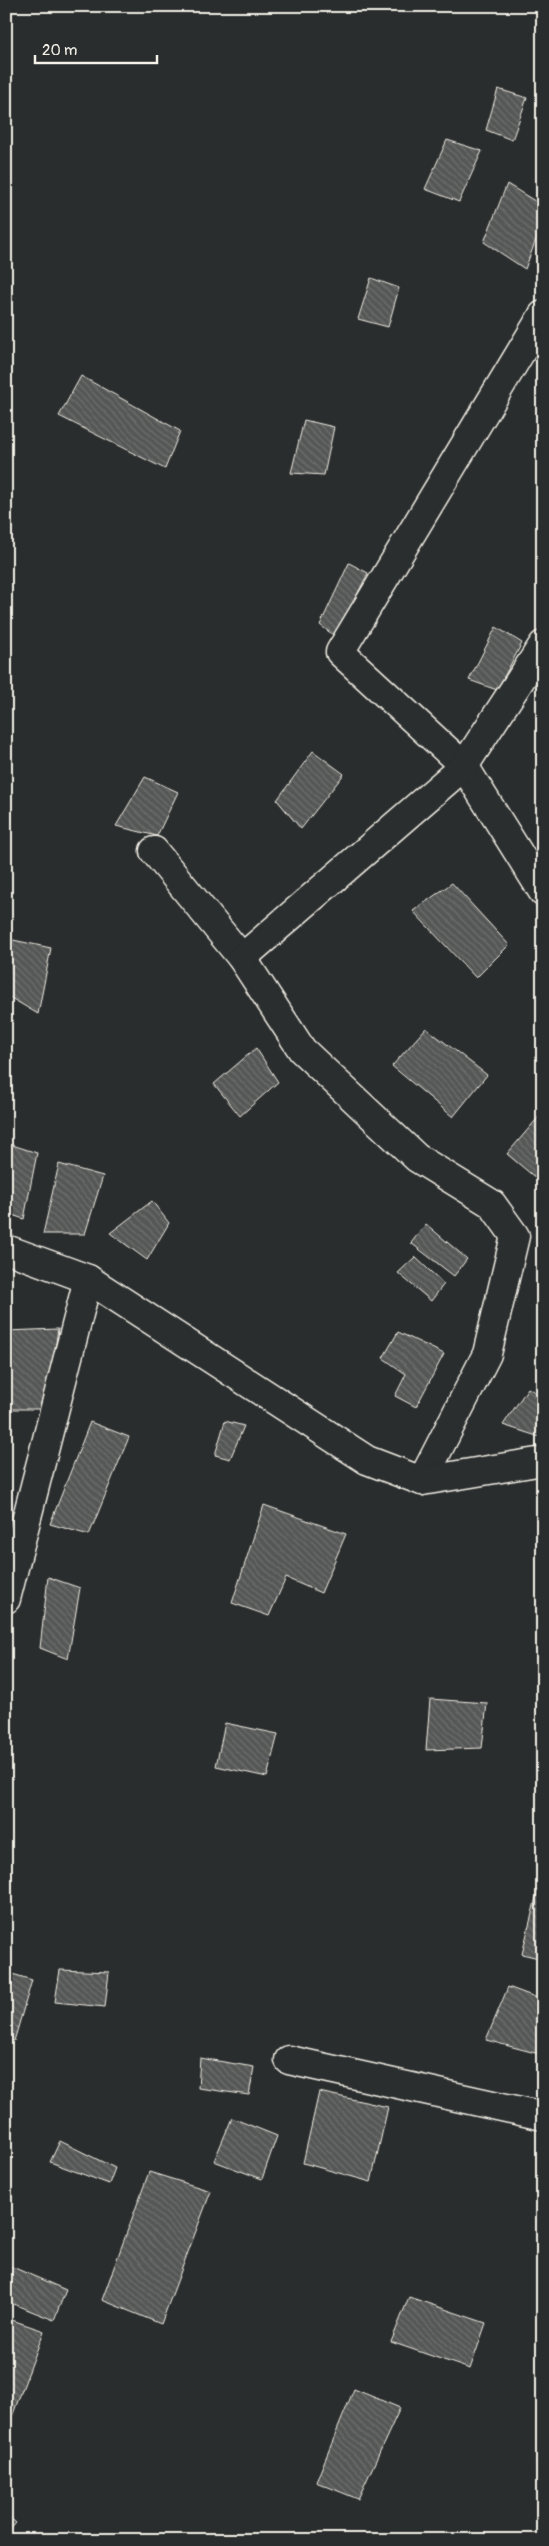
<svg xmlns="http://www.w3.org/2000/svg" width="549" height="2546" viewBox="0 0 549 2546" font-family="Pangolin,sans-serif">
<defs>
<pattern id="building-back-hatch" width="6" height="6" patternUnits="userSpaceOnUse" patternTransform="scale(1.25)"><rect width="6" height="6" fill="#555756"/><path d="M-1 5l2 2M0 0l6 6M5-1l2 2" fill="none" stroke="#6e706e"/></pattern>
</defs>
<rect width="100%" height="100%" fill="#2a2d2e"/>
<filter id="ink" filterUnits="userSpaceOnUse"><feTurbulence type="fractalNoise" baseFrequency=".02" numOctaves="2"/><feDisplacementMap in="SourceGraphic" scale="10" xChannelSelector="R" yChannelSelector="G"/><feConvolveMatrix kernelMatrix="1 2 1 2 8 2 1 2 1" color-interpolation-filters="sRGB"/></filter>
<g filter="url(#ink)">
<g fill="url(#building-back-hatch)" stroke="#f4f1e8">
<path d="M 498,89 L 527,98 L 512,140 L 486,130 Z"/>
<path d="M 447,140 L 482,151 L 459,202 L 425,189 Z"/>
<path d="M 507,184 L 543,206 L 543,221 L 525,269 L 484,242 Z"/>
<path d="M 371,278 L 399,288 L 388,327 L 358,319 Z"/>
<path d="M 81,376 L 180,431 L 165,469 L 59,416 Z"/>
<path d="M 304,420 L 334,427 L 324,475 L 291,473 Z"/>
<path d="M 349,563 L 368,573 L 336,637 L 320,625 Z"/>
<path d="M 496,627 L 522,643 L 497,690 L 469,680 Z"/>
<path d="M 313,751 L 344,774 L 301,829 L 277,800 Z"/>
<path d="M 145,777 L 178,792 L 157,836 L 116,826 Z"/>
<path d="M 452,883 L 509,945 L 476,978 L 413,911 Z"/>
<path d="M 13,940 L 51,948 L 38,1014 L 6,995 Z"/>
<path d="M 426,1028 L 487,1075 L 453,1117 L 392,1066 Z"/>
<path d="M 256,1048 L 278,1082 L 240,1116 L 214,1084 Z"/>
<path d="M 542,1113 L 543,1113 L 543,1184 L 507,1154 Z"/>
<path d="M 6,1143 L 37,1153 L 24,1219 L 6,1213 Z"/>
<path d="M 59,1164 L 103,1176 L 85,1234 L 43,1234 Z"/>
<path d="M 152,1201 L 169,1223 L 147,1260 L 110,1233 Z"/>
<path d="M 426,1224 L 467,1259 L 454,1276 L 411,1243 Z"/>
<path d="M 415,1257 L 444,1284 L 431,1301 L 398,1273 Z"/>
<path d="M 58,1329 L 46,1409 L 6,1409 L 6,1331 Z"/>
<path d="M 398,1332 L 444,1354 L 416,1407 L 395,1396 L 406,1374 L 383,1358 Z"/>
<path d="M 528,1388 L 543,1397 L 543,1438 L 503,1425 Z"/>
<path d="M 225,1421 L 244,1426 L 230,1459 L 215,1455 Z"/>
<path d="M 90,1422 L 129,1437 L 89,1535 L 50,1524 Z"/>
<path d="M 264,1505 L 346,1534 L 321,1593 L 286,1578 L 269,1616 L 232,1603 Z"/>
<path d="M 48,1577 L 80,1588 L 68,1659 L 40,1648 Z"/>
<path d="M 430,1699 L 487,1703 L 482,1748 L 426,1750 Z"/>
<path d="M 225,1723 L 278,1734 L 267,1777 L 216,1766 Z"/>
<path d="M 540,1881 L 543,1882 L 543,1959 L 522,1954 Z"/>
<path d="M 60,1970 L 109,1972 L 105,2007 L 55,2002 Z"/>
<path d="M 6,1972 L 32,1980 L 14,2041 L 6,2040 Z"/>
<path d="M 508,1987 L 543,2000 L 543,2055 L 486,2040 Z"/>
<path d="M 200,2058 L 254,2067 L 249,2095 L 198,2088 Z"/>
<path d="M 319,2092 L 388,2107 L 371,2182 L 303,2163 Z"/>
<path d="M 232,2118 L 277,2136 L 262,2179 L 214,2161 Z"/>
<path d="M 60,2141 L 115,2168 L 109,2184 L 50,2162 Z"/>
<path d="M 149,2172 L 211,2191 L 161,2324 L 102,2300 Z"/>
<path d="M 10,2266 L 66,2290 L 54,2320 L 6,2301 L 6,2273 Z"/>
<path d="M 409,2297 L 486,2323 L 470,2369 L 391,2342 Z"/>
<path d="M 6,2318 L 44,2331 L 6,2433 Z"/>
<path d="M 354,2389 L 400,2408 L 358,2499 L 316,2482 Z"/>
<path d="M 543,2445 L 543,2467 L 536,2465 Z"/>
<path d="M 6,2514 L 16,2523 L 6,2534 Z"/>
</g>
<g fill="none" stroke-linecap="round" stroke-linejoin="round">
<g stroke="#f4f1e8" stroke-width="31">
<g id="minor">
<path d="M 543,315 L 340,652 L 464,766 L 543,892"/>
<path d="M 154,851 L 242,958 L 302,1050 L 417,1158 L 492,1204 L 515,1236 L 487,1354 L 422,1481"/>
<path d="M 242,958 L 464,766 L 543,645"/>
<path d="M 6,1599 L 88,1279"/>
<path d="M 289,2060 L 543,2116"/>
</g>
</g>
<g stroke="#f4f1e8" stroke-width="31">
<path id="tertiary" d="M 6,1249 L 88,1279 L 367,1460 L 422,1481 L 543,1461"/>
</g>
<use href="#minor" stroke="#2a2d2e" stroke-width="28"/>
<use href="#tertiary" stroke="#2a2d2e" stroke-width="28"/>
</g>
</g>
<rect width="549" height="2546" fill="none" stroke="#2a2d2e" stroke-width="25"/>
<rect x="12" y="12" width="524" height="2521" fill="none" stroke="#f4f1e8" stroke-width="2" filter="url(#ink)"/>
<path d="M35 55v8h122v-8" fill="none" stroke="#f4f1e8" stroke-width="2.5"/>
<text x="42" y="55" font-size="15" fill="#f4f1e8" stroke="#2a2d2e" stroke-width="4" paint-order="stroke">20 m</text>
</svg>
